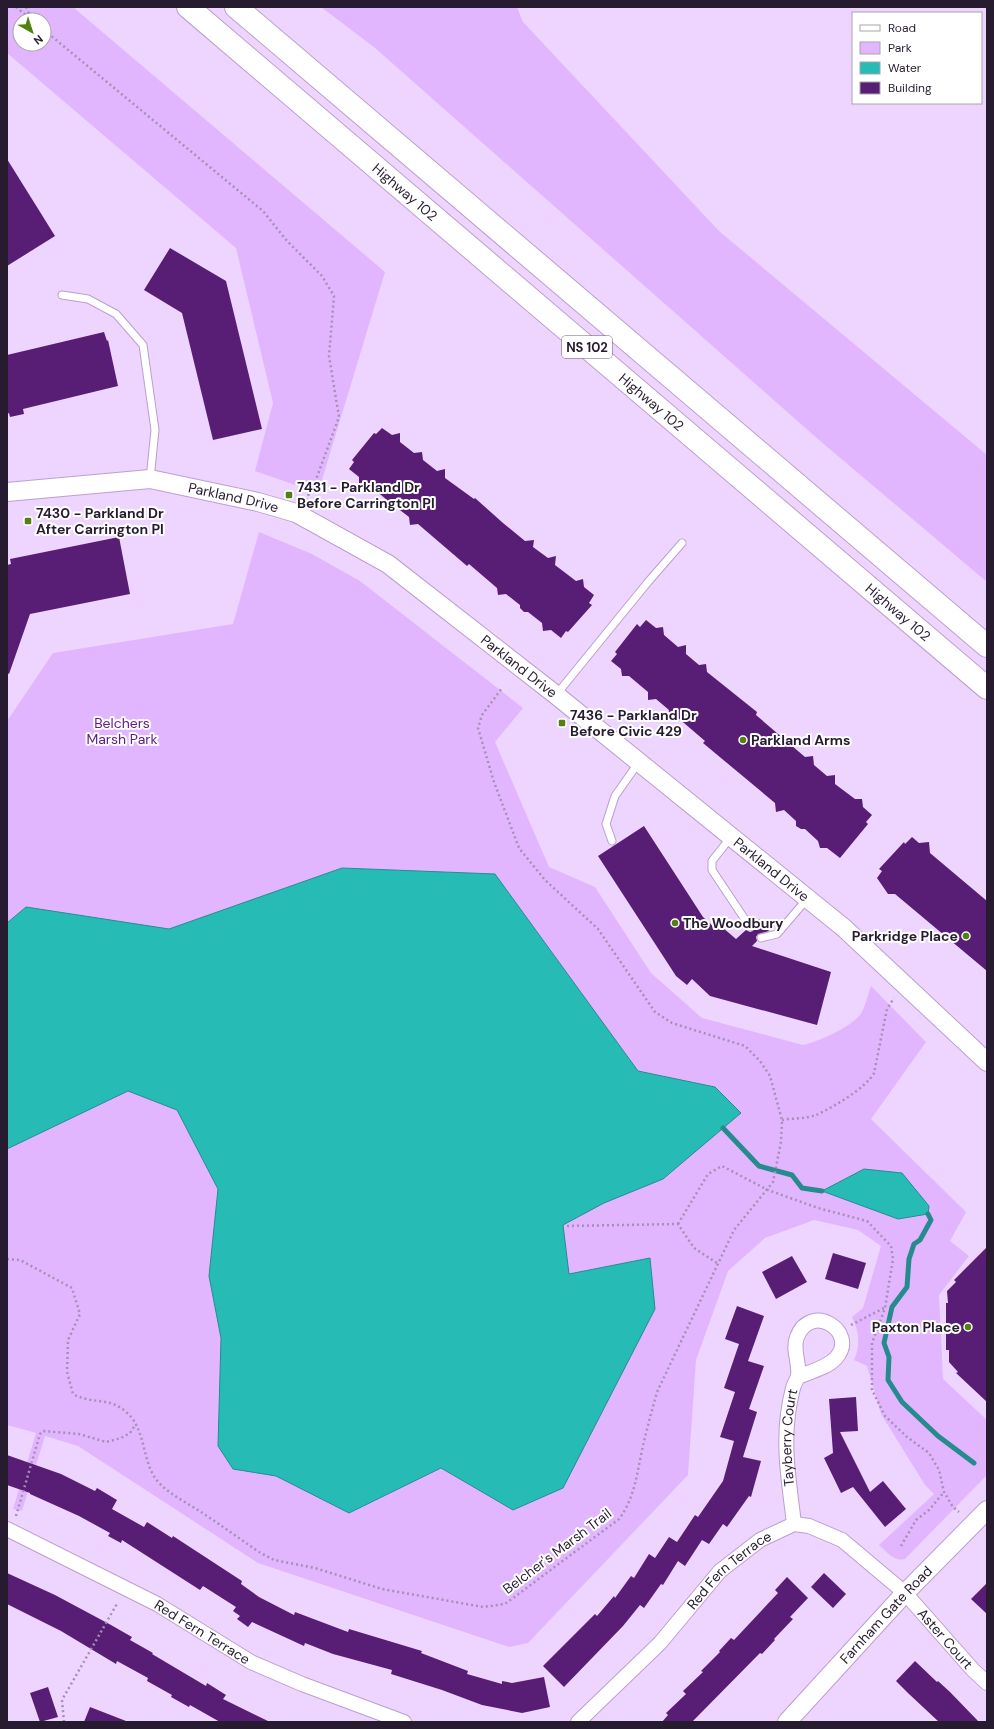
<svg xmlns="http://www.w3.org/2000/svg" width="994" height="1729" viewBox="0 0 994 1729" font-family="'DM Sans',sans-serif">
<rect width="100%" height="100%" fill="#eed5ff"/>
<g fill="#e2b6ff" fill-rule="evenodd">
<path d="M 7,7 L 73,7 L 385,272 L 318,493 L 255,471 L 273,403 L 236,248 L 7,53 ZM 20,20 L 44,20 L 44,44 L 20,44 Z"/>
<path d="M 321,7 L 517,7 L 523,22 L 719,231 L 987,455 L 987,582 L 819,440 L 375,48 Z"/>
<path d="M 259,532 L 312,554 L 360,581 L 523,708 L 495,742 L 549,867 L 595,887 L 651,973 L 702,1018 L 803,1045 C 820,1041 849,1028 860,1015 C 865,1008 868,994 871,986 L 926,1042 L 871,1119 L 966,1212 L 950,1241 L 969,1256 L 939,1295 L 943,1379 L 987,1420 L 987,1475 L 905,1559 C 894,1562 887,1552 879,1545 L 934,1494 L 925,1485 L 881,1414 L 867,1366 L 854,1360 C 861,1344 859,1332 852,1317 L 863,1308 L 881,1246 L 858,1230 L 814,1220 L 765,1238 L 728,1271 L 696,1360 L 688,1475 L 528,1643 L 509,1647 L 258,1563 L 78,1446 L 45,1436 L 22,1511 L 13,1509 L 36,1433 L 7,1425 L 7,1149 L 128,1091 L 178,1110 L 218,1189 L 209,1276 L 221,1338 L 218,1446 L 233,1469 L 276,1476 L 349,1513 L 441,1468 L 513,1510 L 568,1274 L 563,1225 L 604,1203 L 715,1087 L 638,1071 L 495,874 L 342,868 L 169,929 L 26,907 L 7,923 L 7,721 L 53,653 L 233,624 Z"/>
</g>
<g fill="#27bbb6" stroke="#278b8e">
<path d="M 342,868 L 495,874 L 638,1071 L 715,1087 L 741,1113 L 663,1179 L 604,1203 L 563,1225 L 569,1274 L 650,1258 L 655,1309 L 563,1488 L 513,1510 L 441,1468 L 349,1513 L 276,1476 L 233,1469 L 218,1446 L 221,1338 L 209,1276 L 218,1189 L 177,1110 L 128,1091 L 7,1149 L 7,923 L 26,907 L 169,929 Z"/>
<path d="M 864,1169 L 902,1173 L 929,1206 L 928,1214 L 898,1219 L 822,1191 Z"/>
</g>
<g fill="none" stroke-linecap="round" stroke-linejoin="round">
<g stroke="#278b8e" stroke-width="5">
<path d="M 723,1128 L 759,1166 L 792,1175 L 802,1188 L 822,1191"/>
<path d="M 928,1214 L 931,1220 L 920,1240 L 914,1244 L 909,1259 L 907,1287 L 892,1307 L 884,1343 L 889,1357 L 888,1380 L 902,1402 L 938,1436 L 974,1463"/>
</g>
</g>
<g fill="#581e76">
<path d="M 7,159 L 55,236 L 7,266 Z"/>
<path d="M 170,248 L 226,281 L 262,429 L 213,440 L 182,313 L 144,290 Z"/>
<path d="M 104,332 L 107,341 L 108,340 L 118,386 L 23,409 L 24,414 L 10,417 L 9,413 L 7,414 L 7,355 Z"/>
<path d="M 382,428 L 392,435 L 400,433 L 400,442 L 414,453 L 422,452 L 423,460 L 437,471 L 445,469 L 445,478 L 474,499 L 475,498 L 503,523 L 525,541 L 534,540 L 533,547 L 548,558 L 556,556 L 555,565 L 576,581 L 583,579 L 584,587 L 594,595 L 589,603 L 592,605 L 568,632 L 566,631 L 561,638 L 551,630 L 543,631 L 542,623 L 528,612 L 524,612 L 520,608 L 520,605 L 506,594 L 498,595 L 497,588 L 469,564 L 467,566 L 418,524 L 410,525 L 409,517 L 396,507 L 388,508 L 387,500 L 368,484 L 359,486 L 359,477 L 349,469 L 354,462 L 352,460 L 374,433 L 376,434 Z"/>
<path d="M 119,537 L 130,594 L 30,614 L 9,674 L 7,673 L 7,565 L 11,564 L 10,559 Z"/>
<path d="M 646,620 L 656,628 L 663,627 L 664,635 L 678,647 L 686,645 L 686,654 L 699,665 L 706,664 L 707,672 L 757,712 L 756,715 L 805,757 L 813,756 L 814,765 L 827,776 L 835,775 L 835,784 L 855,799 L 862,799 L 863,807 L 872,815 L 866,822 L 868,824 L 840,858 L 827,848 L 820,848 L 818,841 L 805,829 L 801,829 L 796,826 L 796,821 L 784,810 L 776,812 L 775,803 L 703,743 L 705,741 L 677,717 L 668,719 L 669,710 L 656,699 L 648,700 L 648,692 L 629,676 L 622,676 L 621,669 L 611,661 L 617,654 L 615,652 L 637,624 L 640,627 Z"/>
<path d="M 644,826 L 703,917 L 715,928 L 722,927 L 736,939 L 746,930 L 750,932 L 753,931 L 755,927 L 754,923 L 759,919 L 769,931 L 758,934 L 756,937 L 757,941 L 752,946 L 831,972 L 817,1025 L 710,996 L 692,979 L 687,985 L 676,976 L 598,856 Z"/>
<path d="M 912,837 L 919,843 L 929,842 L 930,853 L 987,901 L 987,971 L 895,894 L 888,894 L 877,878 L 882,871 L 879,869 L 904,842 L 905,844 Z"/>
<path d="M 987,1247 L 987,1402 L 956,1373 L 958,1372 L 949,1362 L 949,1350 L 946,1350 L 946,1303 L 948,1303 L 947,1291 L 956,1282 L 954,1280 Z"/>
<path d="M 833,1253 L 866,1263 L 858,1289 L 825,1279 Z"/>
<path d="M 792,1256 L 807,1282 L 776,1299 L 762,1272 Z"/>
<path d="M 737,1306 L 764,1316 L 748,1361 L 764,1366 L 749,1409 L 757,1412 L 743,1457 L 761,1461 L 751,1497 L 749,1496 L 727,1527 L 723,1524 L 709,1544 L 702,1540 L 685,1566 L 678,1561 L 663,1585 L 661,1584 L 644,1608 L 640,1605 L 623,1626 L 564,1687 L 543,1666 L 595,1614 L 597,1616 L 614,1596 L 615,1598 L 631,1576 L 634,1578 L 649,1554 L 655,1558 L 669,1537 L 677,1542 L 695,1515 L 698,1517 L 723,1481 L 734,1441 L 720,1437 L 735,1392 L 724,1388 L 739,1344 L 725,1339 Z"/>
<path d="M 856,1397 L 858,1431 L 840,1432 L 870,1492 L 883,1481 L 906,1509 L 885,1527 L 853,1487 L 841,1493 L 824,1458 L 833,1453 L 829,1399 Z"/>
<path d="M 7,1455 L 61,1474 L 95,1491 L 97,1488 L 117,1500 L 112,1509 L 144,1527 L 147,1522 L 172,1538 L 173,1536 L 242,1581 L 241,1584 L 259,1597 L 294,1615 L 295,1612 L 348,1632 L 349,1629 L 422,1651 L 421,1653 L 468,1671 L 467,1674 L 502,1684 L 502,1681 L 512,1683 L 544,1677 L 550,1707 L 522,1713 L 482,1705 L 442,1690 L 391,1674 L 392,1670 L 333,1654 L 305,1643 L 304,1646 L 252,1622 L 248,1627 L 237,1619 L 240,1616 L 233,1611 L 236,1607 L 203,1586 L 200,1590 L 122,1540 L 121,1543 L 108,1536 L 110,1533 L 79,1516 L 30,1494 L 30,1493 L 7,1485 Z"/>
<path d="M 7,1573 L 55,1595 L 111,1625 L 132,1637 L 130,1640 L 153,1653 L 152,1654 L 206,1686 L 207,1683 L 226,1695 L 223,1699 L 270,1722 L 220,1722 L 190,1705 L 189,1707 L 171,1697 L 172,1695 L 147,1681 L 148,1678 L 117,1661 L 116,1664 L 61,1631 L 7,1604 Z"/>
<path d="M 824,1573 L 846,1594 L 833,1608 L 811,1587 Z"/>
<path d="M 787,1577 L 808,1598 L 790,1617 L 793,1619 L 774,1639 L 775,1640 L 762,1654 L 760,1653 L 692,1722 L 662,1722 L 668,1715 L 666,1713 L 686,1694 L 683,1691 L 703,1672 L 701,1671 L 720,1652 L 719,1651 L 731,1638 L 734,1640 L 778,1593 L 775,1590 Z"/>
<path d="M 987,1583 L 987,1614 L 971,1599 Z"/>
<path d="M 915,1661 L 937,1682 L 938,1681 L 950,1692 L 979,1722 L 939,1722 L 909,1694 L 896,1681 Z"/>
<path d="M 48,1687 L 58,1717 L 40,1722 L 30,1693 Z"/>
<path d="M 90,1707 L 126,1721 L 126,1722 L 84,1722 Z"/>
</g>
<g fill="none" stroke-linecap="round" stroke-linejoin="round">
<g stroke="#bc9fd0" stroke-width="9">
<g id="service">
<path d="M 62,295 L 88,299 L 116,314 L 143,345 L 155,430 L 150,479"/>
<path d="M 556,695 L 648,582 L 682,543"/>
<path d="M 731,837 L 712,861 L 712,870 L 750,927"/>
<path d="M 612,841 L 606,824 L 615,796 L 639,762"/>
<path d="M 761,938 L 777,934 L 807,899"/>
</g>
</g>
<g stroke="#bc9fd0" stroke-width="16">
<g id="minor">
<path id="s1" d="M 794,1524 C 790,1488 783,1451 788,1414 C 789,1406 791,1396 793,1388 C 794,1384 797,1380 798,1376 C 800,1363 792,1350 797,1337 C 811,1301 859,1332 836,1358 C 827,1368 809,1372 798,1377"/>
<path id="s2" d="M 7,1529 L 157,1604 L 251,1662 L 302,1684 L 404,1722"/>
<path id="s3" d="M 578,1722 L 660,1643 L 720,1571 L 760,1540 L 794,1524 L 809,1526 L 842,1540 L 905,1593 L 973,1670 L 987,1683"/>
</g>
</g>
<g stroke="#bc9fd0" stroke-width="20">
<g id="tertiary">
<path id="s4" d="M 7,492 L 150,479 L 258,502 L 296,513 L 388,564 L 556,695 L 844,928 L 987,1062"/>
<path id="s5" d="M 787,1722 L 905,1593 L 987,1510"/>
</g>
</g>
<g stroke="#bc9fd0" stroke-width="24">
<g id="motorway">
<path id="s6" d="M 188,7 L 987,688"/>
<path d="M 236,7 L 987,646"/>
</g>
</g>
<g stroke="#a490b2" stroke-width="2.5" stroke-dasharray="2 3" stroke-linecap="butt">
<path d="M 16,7 L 32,20"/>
<path d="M 26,7 L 32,20"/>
<path d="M 44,30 L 263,211 L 287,241 L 322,276 L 334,296 L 329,356 L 339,417 L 314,485 L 306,499"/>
<path d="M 782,1120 C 792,1118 806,1119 816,1115 C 832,1108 866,1088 874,1073 L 887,1009 L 894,998"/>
<path d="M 678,1224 L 708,1174 L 722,1166 L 768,1190 L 818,1208 L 867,1221 L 891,1246 L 893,1259 L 885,1308 L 872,1343 L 872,1390 L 885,1416 L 907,1437 L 929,1453 L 939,1470 L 944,1492 L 953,1507 L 959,1512"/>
<path d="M 567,1226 L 678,1224 L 694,1248 L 717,1263"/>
<path d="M 7,1259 L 20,1260 L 72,1288 L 80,1314 L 68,1340 L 67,1372 L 73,1394 C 93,1405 108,1396 126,1412 C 145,1427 142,1458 155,1478 C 166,1493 186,1502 201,1512 C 221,1525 240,1539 259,1552 L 274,1560 L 315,1568 L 382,1589 L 483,1607 L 505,1604 L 619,1519 C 635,1498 637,1472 643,1446 C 647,1428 652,1410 657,1392 L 734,1230 L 773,1182 L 781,1142 L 782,1120 L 770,1076 L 760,1061 L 745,1046 L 672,1023 L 655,1012 L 598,929 L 545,880 L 519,848 L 494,782 L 478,728 L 482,715 L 502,688"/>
<path d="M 851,1325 L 884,1308"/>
<path d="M 16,1516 L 40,1434 L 43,1431 L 79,1434 L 106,1442 L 121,1438 L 130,1433 L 135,1425"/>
<path d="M 901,1546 L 916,1520 L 929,1510 L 944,1492"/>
<path d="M 64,1722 L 62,1700 L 118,1602"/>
</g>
<use href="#service" stroke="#fff" stroke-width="7"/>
<use href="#minor" stroke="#fff" stroke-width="14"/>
<use href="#tertiary" stroke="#fff" stroke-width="18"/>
<use href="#motorway" stroke="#fff" stroke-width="22"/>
</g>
<g fill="#518110" stroke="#fff" stroke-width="1.5">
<rect x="285" y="491" width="8" height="8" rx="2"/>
<rect x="24" y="517" width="8" height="8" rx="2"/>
<rect x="558" y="719" width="8" height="8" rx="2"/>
<circle cx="743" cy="740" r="4"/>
<circle cx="675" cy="923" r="4"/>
<circle cx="966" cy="936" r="4"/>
<circle cx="968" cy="1327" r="4"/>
</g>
<g text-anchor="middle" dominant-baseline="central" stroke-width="4" stroke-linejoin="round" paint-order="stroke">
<rect fill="#fff" stroke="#68606d" stroke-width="1" x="562" y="336" width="50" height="22" rx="3"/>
<g font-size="13" font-weight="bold" fill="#271c2f">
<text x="587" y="347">NS 102</text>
</g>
<g font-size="14" fill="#271c2f" stroke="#fff">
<text stroke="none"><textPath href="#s6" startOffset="285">Highway 102</textPath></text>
<text stroke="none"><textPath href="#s6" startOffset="609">Highway 102</textPath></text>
<text stroke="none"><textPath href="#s4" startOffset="229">Parkland Drive</textPath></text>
<text stroke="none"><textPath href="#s6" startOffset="933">Highway 102</textPath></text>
<text stroke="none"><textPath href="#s4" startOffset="565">Parkland Drive</textPath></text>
<text stroke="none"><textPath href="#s4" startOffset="889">Parkland Drive</textPath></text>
<text stroke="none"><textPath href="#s1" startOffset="87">Tayberry Court</textPath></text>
<text transform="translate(557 1551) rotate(-37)">Belcher's Marsh Trail</text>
<text stroke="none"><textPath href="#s3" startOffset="215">Red Fern Terrace</textPath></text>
<text stroke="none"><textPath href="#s5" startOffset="146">Farnham Gate Road</textPath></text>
<text stroke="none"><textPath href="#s2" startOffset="221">Red Fern Terrace</textPath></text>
<text stroke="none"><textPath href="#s3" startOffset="490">Aster Court</textPath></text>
</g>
<g font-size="14" font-weight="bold" fill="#271c2f" stroke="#fff" text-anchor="start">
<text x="297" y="487">7431 - Parkland Dr<tspan x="297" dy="16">Before Carrington Pl</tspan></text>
<text x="36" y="513">7430 - Parkland Dr<tspan x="36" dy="16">After Carrington Pl</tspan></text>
<text x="570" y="715">7436 - Parkland Dr<tspan x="570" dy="16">Before Civic 429</tspan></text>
<text x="751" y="740">Parkland Arms</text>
<text x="683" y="923">The Woodbury</text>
<text x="958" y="936" text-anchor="end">Parkridge Place</text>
<text x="960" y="1327" text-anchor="end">Paxton Place</text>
</g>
<g font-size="14" fill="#65198a" stroke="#fff">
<text x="122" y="723">Belchers<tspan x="122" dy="16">Marsh Park</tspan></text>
</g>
</g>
<rect width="994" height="1729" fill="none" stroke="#271c2f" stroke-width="16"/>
<rect x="852" y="12" width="130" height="92" fill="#ffffff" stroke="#a9a4ac"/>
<rect x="860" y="25" width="20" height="6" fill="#ffffff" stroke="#a9a4ac"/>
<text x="888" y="32" font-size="12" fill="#271c2f">Road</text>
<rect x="860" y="42" width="20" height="12" fill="#e2b6ff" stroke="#a9a4ac"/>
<text x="888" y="52" font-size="12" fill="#271c2f">Park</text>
<rect x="860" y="62" width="20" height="12" fill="#27bbb6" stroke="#a9a4ac"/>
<text x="888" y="72" font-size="12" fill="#271c2f">Water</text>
<rect x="860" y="82" width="20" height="12" fill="#581e76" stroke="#a9a4ac"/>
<text x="888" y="92" font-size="12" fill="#271c2f">Building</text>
<g transform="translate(32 32) rotate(141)"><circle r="19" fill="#ffffff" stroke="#a9a4ac"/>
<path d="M0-3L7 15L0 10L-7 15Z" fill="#518110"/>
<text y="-6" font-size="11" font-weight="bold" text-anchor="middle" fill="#271c2f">N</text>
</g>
</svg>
